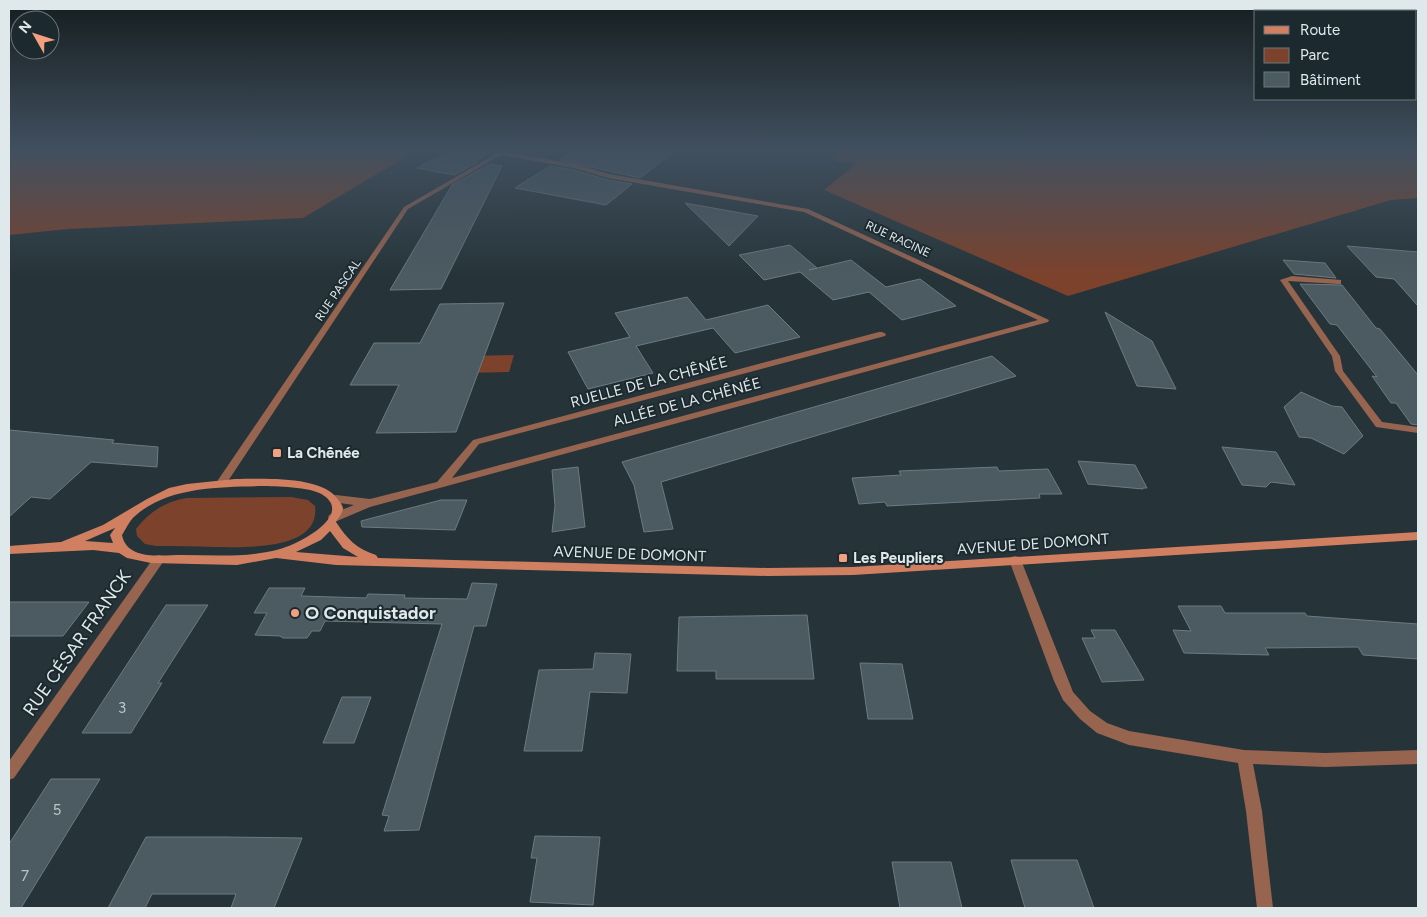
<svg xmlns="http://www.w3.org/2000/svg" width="1427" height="917" viewBox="0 0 1427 917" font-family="Figtree,sans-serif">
<rect width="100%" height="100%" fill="#263439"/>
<g fill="#7c422c">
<path d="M 9,149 L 419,149 L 303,218 L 68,229 L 9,235 Z"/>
<path d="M 840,149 L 1418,149 L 1418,198 L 1391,200 L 1068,296 L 824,190 L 857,163 L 835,161 Z"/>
<path d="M 514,355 L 509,372 L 466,373 L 471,356 Z"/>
<path d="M 291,497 L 308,500 L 315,506 C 321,552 242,547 214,547 C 195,546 176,546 156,546 L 145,544 L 137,536 L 136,529 C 149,512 166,501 187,498 Z"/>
</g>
<g fill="#4c5b61" stroke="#6c7b81">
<path d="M 454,149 L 495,149 L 476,161 L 478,162 L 454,175 L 417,168 Z"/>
<path d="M 577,149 L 677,149 L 640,178 L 560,160 Z"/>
<path d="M 490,164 L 502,166 L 441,289 L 390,290 L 452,185 Z"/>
<path d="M 550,166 L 574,170 L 608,180 L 632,184 L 606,205 L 515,188 Z"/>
<path d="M 685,203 L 758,216 L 729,246 Z"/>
<path d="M 790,245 L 817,268 L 809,270 L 851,260 L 886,287 L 920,279 L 956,306 L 902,320 L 869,292 L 833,300 L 800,272 L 764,280 L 739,255 Z"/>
<path d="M 1347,246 L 1418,252 L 1418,306 L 1394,279 L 1376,277 Z"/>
<path d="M 1283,260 L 1325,263 L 1336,278 L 1294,274 Z"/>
<path d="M 1300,284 L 1342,285 L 1376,328 L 1380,329 L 1418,375 L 1418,425 L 1411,424 L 1396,403 L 1391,403 L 1372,376 L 1377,377 L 1337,325 L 1330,324 Z"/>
<path d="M 687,297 L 706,320 L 768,305 L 800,337 L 735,353 L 713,328 L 636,346 L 653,373 L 588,389 L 568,352 L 630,337 L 615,313 Z"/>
<path d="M 504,303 L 456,432 L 376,433 L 399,385 L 350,385 L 374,343 L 420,343 L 440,304 Z"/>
<path d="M 1105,312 L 1152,341 L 1176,389 L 1137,386 Z"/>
<path d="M 992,356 L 1016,376 L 661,482 L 673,529 L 644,532 L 634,485 L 622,462 Z"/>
<path d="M 1301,392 L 1332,406 L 1342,407 L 1363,436 L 1344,454 L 1311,438 L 1299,437 L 1284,407 Z"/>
<path d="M 9,430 L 114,440 L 112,443 L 158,447 L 157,467 L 91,462 L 50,499 L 31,497 L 9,517 Z"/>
<path d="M 1222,447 L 1276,452 L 1295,485 L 1271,482 L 1266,487 L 1242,485 Z"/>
<path d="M 1078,461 L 1135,465 L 1147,488 L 1143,488 L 1143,489 L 1088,484 Z"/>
<path d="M 578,467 L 585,527 L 552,532 L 555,506 L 552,470 Z"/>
<path d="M 997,467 L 999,471 L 1048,469 L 1062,494 L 1039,494 L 1040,498 L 887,506 L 885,502 L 859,504 L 852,478 L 901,475 L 899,471 Z"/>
<path d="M 441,500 L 467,500 L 455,530 L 362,527 L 361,521 Z"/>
<path d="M 472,583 L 497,584 L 486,626 L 474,626 L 419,830 L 384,831 L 389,816 L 382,815 L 442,624 L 325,621 L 320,631 L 312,631 L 307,638 L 283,638 L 280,636 L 255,635 L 267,613 L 254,613 L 269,588 L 305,588 L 301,596 L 366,598 L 368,594 L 405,595 L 404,598 L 467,599 Z"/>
<path d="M 9,602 L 89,602 L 63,636 L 9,636 Z"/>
<path d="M 166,605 L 208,605 L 158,683 L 162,683 L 131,733 L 82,733 Z"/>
<path d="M 1178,606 L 1221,606 L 1225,613 L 1305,613 L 1307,616 L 1418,624 L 1418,659 L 1363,655 L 1358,647 L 1265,648 L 1269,655 L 1184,653 L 1173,630 L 1191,631 Z"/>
<path d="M 807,615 L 814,679 L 716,679 L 716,671 L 677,671 L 679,617 Z"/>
<path d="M 1091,630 L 1115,630 L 1144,680 L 1102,682 L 1082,638 L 1095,638 Z"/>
<path d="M 595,653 L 631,654 L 627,693 L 590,692 L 582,751 L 524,751 L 539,670 L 593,669 Z"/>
<path d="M 860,663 L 902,664 L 913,719 L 868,719 Z"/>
<path d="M 342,697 L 371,697 L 354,743 L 323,743 Z"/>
<path d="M 51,779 L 100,779 L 21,908 L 9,908 L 9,844 Z"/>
<path d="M 535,836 L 600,837 L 593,905 L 530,902 L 537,858 L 531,858 Z"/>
<path d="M 146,837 L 224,837 L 302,838 L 274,908 L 231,908 L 236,894 L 152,894 L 145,908 L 108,908 Z"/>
<path d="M 1011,860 L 1077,860 L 1094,908 L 1025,908 Z"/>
<path d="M 892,862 L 951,862 L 962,908 L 900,908 Z"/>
</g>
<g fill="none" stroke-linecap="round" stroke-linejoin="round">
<g fill="#976450" fill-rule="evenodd">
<path d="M 504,149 L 508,150 L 505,152 L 575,164 L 609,174 L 808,209 L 1049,320 L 1048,322 L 370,507 L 337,521 L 329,521 L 328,518 L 329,515 L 354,505 L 332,502 L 331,499 L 332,496 L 336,495 L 370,499 L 437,482 L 473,440 L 879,332 L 882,332 L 886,334 L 885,336 L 479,444 L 452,478 L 1038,320 L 804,212 L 608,178 L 574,168 L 501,155 L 408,209 L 226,484 L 218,484 L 217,482 L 218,480 L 404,207 Z"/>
<path d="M 1292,276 L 1341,280 L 1341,284 L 1338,284 L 1288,281 L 1340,356 L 1343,371 L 1382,422 L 1418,427 L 1418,433 L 1376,427 L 1335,371 L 1332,356 L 1280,280 Z"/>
<path d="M 159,555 L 163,556 L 165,559 L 163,562 L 14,778 L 9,780 L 9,761 L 155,556 Z"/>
<path d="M 1015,556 L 1019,557 L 1021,560 L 1073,692 L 1090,711 L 1107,723 L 1129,731 L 1244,750 L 1325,753 L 1418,750 L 1418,764 L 1325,767 L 1253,764 L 1262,811 L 1273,908 L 1257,908 L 1246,811 L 1238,763 L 1129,745 L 1097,733 L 1080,719 L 1063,700 L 1054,681 L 1009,560 L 1011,557 Z"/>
</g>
<path fill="#d07f60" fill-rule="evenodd" d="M 235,479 C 263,479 324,475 339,501 C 341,503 342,505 343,508 C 343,513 338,518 336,522 C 347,539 357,549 376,555 L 378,558 L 767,568 L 853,567 L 1418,532 L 1418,540 L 853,575 L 767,576 L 336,565 L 276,558 L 237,565 L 151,563 L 127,558 L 119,553 L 93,550 L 9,554 L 9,546 L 61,542 L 103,525 L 147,499 L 169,488 L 187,484 ZM 264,486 C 280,487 315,486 327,498 C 349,519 295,545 280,549 C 247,558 215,555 181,555 C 162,555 127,561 122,535 C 126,529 129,521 135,516 C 168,486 222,487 264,486 ZM 115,528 L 110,535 L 113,543 L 85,541 ZM 330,531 L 343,548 L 358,557 L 296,552 L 321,540 Z"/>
</g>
<linearGradient id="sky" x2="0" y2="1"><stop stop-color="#151d1f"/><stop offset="0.54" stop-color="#41505f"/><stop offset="1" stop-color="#41505f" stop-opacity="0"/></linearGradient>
<rect width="1427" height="277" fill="url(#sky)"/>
<g fill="#f2a080" stroke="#1c2a2f" stroke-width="2">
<rect x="272" y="448" width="10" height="10" rx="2.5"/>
<rect x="838" y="553" width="10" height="10" rx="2.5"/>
<circle cx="295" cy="613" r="5"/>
</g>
<g text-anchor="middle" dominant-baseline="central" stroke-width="4" stroke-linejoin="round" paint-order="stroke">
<g font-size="12" fill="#dfe8eb" stroke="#1c2a2f">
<text transform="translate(898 239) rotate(25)">RUE RACINE</text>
<text transform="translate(338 290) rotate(-56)">RUE PASCAL</text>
</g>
<g font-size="15" fill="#dfe8eb" stroke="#1c2a2f">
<text transform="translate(649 382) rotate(-15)">RUELLE DE LA CHÊNÉE</text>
<text transform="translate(687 402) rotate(-15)">ALLÉE DE LA CHÊNÉE</text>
<text transform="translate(1033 544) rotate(-4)">AVENUE DE DOMONT</text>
<text transform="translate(630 554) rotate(2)">AVENUE DE DOMONT</text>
</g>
<g font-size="15" font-weight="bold" fill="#dfe8eb" stroke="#1c2a2f" text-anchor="start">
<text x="287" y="453">La Chênée</text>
<text x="853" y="558">Les Peupliers</text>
</g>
<g font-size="15" fill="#bac5c8">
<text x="122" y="708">3</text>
<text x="57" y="810">5</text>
<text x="25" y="876">7</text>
</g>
<g font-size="18" font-weight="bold" fill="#dfe8eb" stroke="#1c2a2f" text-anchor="start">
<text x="305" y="613">O Conquistador</text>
</g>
<g font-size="18" fill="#dfe8eb" stroke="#1c2a2f">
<text transform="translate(77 643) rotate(-55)">RUE CÉSAR FRANCK</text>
</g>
</g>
<rect width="1427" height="917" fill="none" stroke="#dfe8eb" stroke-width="20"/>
<rect x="1254" y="10" width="162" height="90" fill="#1c2a2f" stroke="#6a767a"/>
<rect x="1264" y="26" width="25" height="8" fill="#d07f60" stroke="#6a767a"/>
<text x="1300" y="35" font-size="15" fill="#dfe8eb">Route</text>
<rect x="1264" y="48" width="25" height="15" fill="#7c422c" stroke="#6a767a"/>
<text x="1300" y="60" font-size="15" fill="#dfe8eb">Parc</text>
<rect x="1264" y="72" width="25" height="15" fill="#4c5b61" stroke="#6a767a"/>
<text x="1300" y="85" font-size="15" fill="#dfe8eb">Bâtiment</text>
<g transform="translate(35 35) rotate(309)"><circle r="24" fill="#1c2a2f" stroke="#6a767a"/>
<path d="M0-4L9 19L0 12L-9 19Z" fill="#f2a080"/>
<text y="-8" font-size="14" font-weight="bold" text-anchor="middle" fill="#dfe8eb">N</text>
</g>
</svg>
